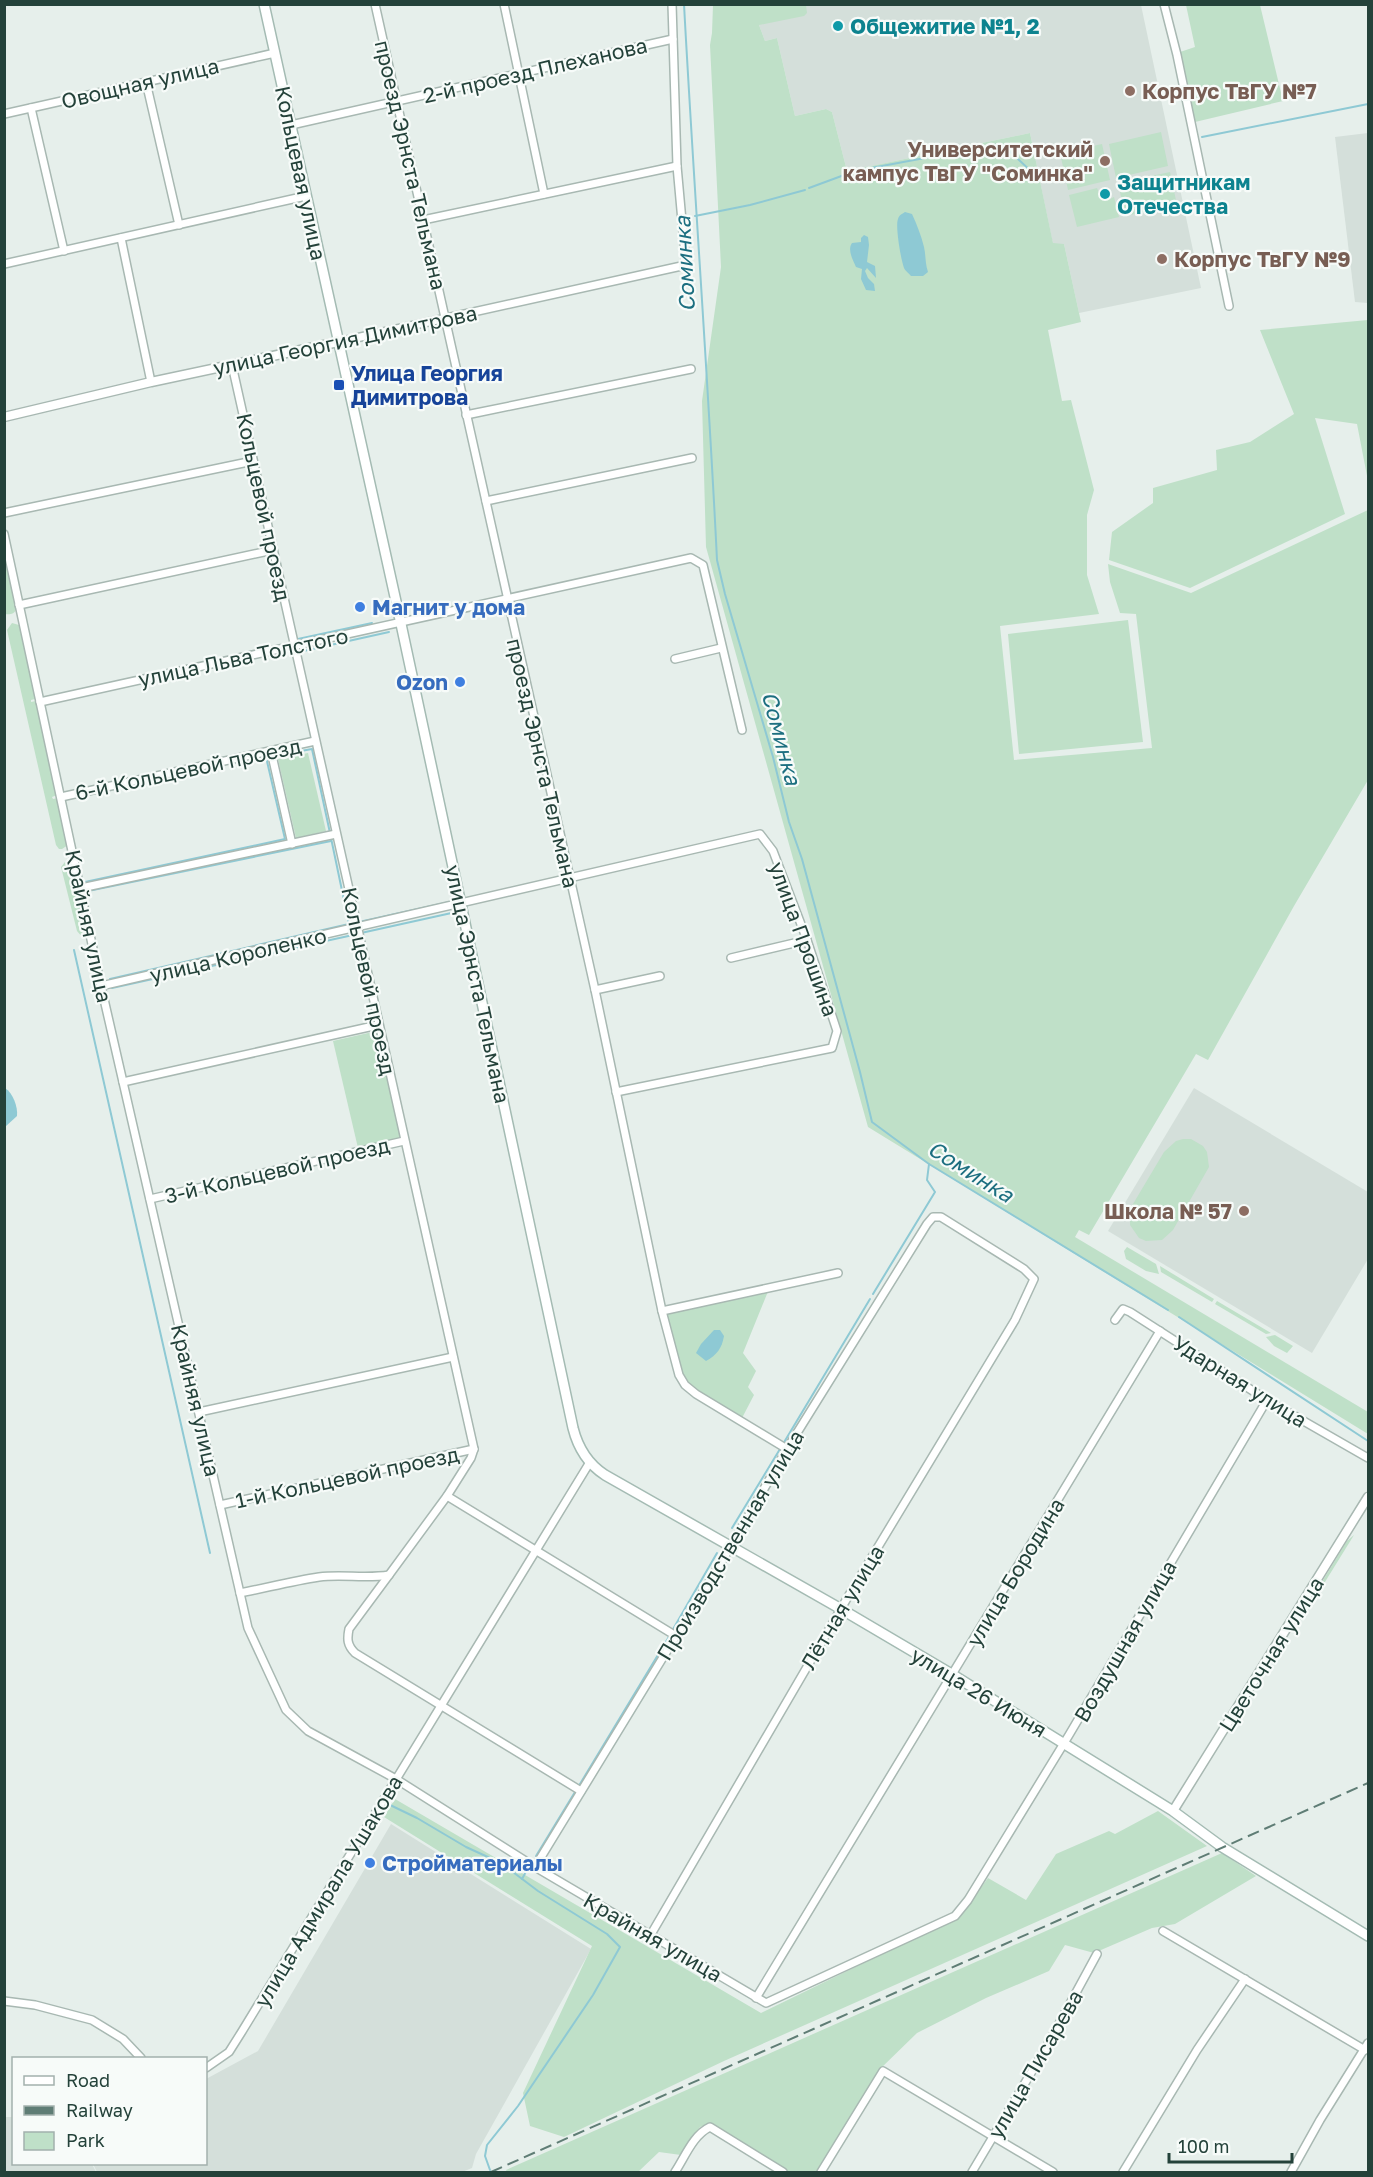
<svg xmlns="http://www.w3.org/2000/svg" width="1373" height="2177" viewBox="0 0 1373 2177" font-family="'Golos Text',sans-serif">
<rect width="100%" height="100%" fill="#e6efeb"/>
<g fill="#d4dfda">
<path d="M 759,5 L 1141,5 L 1201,288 L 1079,313 L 1064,244 L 1053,244 L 1030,133 L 847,171 L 832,112 L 826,109 L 795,116 L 777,38 L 765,41 L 759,25 Z"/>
<path d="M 1368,133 L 1368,303 L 1355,302 L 1335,137 Z"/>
<path d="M 1194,1088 L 1368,1192 L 1368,1259 L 1312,1353 L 1108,1231 Z"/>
<path d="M 391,1824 L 591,1949 L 476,2154 L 472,2168 L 462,2172 L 97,2172 L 93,2164 L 206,2164 L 206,2079 L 258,2051 Z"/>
<path d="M 5,2117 L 13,2117 L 14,2164 L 92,2164 L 96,2172 L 5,2172 Z"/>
</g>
<g fill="#bfe0c8">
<path d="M 713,5 L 806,5 L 807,13 L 804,16 L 759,25 L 765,41 L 777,38 L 795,116 L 826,109 L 832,112 L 847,171 L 1030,133 L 1053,243 L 1064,244 L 1081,322 L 1048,330 L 1062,401 L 1071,400 L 1094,490 L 1087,515 L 1087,575 L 1099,614 L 1000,626 L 1014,760 L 1152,748 L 1136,614 L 1120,613 L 1110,582 L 1108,564 L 1191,593 L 1368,510 L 1368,780 L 1294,906 L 1208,1060 L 1196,1054 L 1089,1235 L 1079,1230 L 1075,1237 L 1368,1412 L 1368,1434 L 868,1127 L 706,547 L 702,401 L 721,267 L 710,45 L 712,33 Z"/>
<path d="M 1186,5 L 1260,5 L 1283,101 L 1195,122 L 1180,52 L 1195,47 Z"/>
<path d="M 1161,132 L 1168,166 L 1116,178 L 1109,144 Z"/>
<path d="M 1102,144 L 1110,180 L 1068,190 L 1060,153 Z"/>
<path d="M 1170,172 L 1177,205 L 1125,216 L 1119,187 L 1123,182 Z"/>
<path d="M 1097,188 L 1101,198 L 1108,200 L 1114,197 L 1119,217 L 1077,227 L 1069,195 Z"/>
<path d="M 1368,320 L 1368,481 L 1357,424 L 1315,418 L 1345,514 L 1190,588 L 1109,560 L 1112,532 L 1153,503 L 1153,488 L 1217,470 L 1216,450 L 1250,442 L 1294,414 L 1260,330 Z"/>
<path d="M 4,556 L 16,609 C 15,614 9,615 5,614 Z"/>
<path d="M 1128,620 L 1143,742 L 1019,754 L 1008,634 Z"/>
<path d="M 12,623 L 19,625 L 35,699 L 31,700 L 31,702 L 36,701 L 57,795 L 52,797 L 53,799 L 58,798 L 68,845 L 62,849 L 59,849 L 56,845 L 7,630 Z"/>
<path d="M 308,753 L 326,831 L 296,838 L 278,759 Z"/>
<path d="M 65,862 L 71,863 L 78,887 L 71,889 L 72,892 L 78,891 L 88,936 L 83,938 L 77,931 L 61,867 Z"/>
<path d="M 377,1031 L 401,1138 L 358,1148 L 333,1041 Z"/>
<path d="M 1183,1139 L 1191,1139 L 1203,1146 L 1207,1152 L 1209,1167 L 1173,1230 L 1162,1240 L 1146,1241 L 1139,1238 L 1130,1225 L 1130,1209 L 1164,1152 L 1176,1141 Z"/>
<path d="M 1127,1247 L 1156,1264 L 1159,1274 L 1146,1271 L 1126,1259 L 1124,1251 Z"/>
<path d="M 1160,1266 L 1214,1299 L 1212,1302 L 1161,1272 Z"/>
<path d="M 769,1289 L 743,1353 L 756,1371 L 748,1387 L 754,1395 L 742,1418 L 696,1391 L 683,1375 L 666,1314 Z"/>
<path d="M 1217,1301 L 1271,1333 L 1266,1334 L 1215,1304 Z"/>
<path d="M 1275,1335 L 1293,1346 L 1287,1353 L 1274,1346 L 1266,1337 Z"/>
<path d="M 1354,1535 L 1307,1611 L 1292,1631 L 1347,1541 Z"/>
<path d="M 395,1799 L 761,2013 L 960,1916 L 988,1878 L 1026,1900 L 1056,1854 L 1109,1831 L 1115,1834 L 1158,1811 L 1207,1846 L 724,2061 L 564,2137 L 530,2126 L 523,2093 L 592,1946 L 384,1817 Z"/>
<path d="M 1222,1853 L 1256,1876 L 1175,1924 L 1152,1928 L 1094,1953 L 1065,1945 L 1049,1971 L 986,1998 L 917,2033 L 878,2071 L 817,2172 L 789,2172 L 710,2123 L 700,2127 L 681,2155 L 659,2152 L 638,2172 L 507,2172 L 506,2170 Z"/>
</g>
<g fill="#8ec9d4">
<path d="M 905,212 L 912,214 C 917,225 921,235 924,247 C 926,256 925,263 928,272 L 923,276 L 911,276 C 909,273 905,271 904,268 C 901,260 895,226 898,219 C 899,215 902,214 905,212 Z"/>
<path d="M 864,235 L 868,237 L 869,245 L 867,262 L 875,266 L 876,278 L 867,268 L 865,271 L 868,278 L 874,284 L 875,291 L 866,290 L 861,279 L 862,269 L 856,267 C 853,260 847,250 852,243 L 861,242 L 861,238 Z"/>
<path d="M 5,1088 C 13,1093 18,1107 17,1116 L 5,1127 Z"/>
<path d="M 714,1330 L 720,1330 L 724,1336 C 722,1348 717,1355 706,1361 L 696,1353 L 701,1344 Z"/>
</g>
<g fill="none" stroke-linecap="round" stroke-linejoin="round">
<g stroke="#8ec9d4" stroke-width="2">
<path d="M 684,4 C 694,190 708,375 717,560 L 725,594 L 773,757 L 789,822 L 802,859 L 860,1072 L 872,1122 L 929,1164 L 1168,1310"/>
<path d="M 1202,137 L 1368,104"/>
<path d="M 809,188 L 855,171 L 1000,144 L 1004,146 L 1035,175"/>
<path d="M 695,216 L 750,205 L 805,190"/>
<path d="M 298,639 L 372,623"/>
<path d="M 299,652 L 389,632"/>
<path d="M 273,756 L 312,749 L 330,833"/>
<path d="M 85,882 L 285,839 L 266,757 L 271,756"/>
<path d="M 88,891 L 331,841"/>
<path d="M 359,922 L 454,901"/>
<path d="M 361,933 L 456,912"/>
<path d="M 74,950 L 210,1553"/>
<path d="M 110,979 L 349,924 L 331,838"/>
<path d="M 112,988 L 353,935"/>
<path d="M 873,1294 L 935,1192 L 927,1180 L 929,1164"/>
<path d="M 1179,1317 L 1368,1441"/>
<path d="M 783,1444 L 870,1299"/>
<path d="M 732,1528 L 780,1449"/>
<path d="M 672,1631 L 717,1553"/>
<path d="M 580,1784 L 670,1635"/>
<path d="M 388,1804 L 417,1818 L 466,1847 L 501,1863 L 538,1891 L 607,1934 L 620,1947 L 593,1995 L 518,2106 L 487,2145 L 485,2156 L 490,2170"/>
<path d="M 536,1856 L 575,1792"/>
<path d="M 522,1879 L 528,1868"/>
</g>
<g stroke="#a8b8b2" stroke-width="10">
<g id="minor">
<path d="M 375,4 L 595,990 L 662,1311 L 679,1375 L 685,1385 L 696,1394 L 787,1449"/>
<path d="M 504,4 L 544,194"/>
<path d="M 1164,4 L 1177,55 L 1229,306"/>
<path d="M 146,82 L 179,225"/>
<path d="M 31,108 L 64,251"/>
<path d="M 4,114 L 275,53"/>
<path d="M 291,125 L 673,39"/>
<path d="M 423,220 L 677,166"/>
<path d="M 121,238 L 151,382"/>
<path d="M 4,264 L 306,196"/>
<path d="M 338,342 L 686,265 L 677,166 L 672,4"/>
<path d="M 232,365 L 474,1449 L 471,1458 L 447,1496 L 389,1575 C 366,1579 343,1574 319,1577 C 292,1581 266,1588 240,1593"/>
<path d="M 466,415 L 691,369"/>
<path d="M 486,501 L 692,458"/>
<path d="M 4,513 L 253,461"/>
<path d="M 4,534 L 101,986 L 248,1628 L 286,1710 L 308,1731 L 396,1779 L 535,1867 L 766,2003 L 955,1916 L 968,1900 L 1069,1735 L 1267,1400"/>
<path d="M 19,605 L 273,550"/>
<path d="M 675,659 L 721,648"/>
<path d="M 40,702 L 691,558 L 703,565 L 742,730"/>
<path d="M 271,751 L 292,844"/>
<path d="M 61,797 L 315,741"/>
<path d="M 81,888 L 336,834"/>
<path d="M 731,958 L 807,940"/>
<path d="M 101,986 L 760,834 L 773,851 L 807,940 L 837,1031 L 832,1048 L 616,1092"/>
<path d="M 595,990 L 660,976"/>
<path d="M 123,1082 L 378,1025"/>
<path d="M 150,1199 L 404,1141"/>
<path d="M 662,1311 L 838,1273"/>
<path d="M 1115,1320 L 1123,1309 L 1130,1312 L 1267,1400 L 1368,1458"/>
<path d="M 199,1412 L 453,1357"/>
<path d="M 447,1496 L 676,1636"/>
<path d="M 220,1505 L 474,1449"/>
<path d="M 389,1575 L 349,1629 C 347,1639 347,1645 355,1653 L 581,1791"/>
<path d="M 535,1867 L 731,1546 L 787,1449 L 927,1224 L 933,1217 L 941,1217 L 1024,1269 L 1034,1279 L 1015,1320 L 849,1595 L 650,1936"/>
<path d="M 1163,1931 L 1365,2050"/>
<path d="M 756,1998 L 1160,1331"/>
<path d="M 4,2001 L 35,2005 L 92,2020 L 123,2039 L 141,2058"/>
<path d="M 206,2068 L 229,2052 L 241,2033 L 590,1462"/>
<path d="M 675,2172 C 685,2157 693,2135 710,2127 L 783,2172"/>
<path d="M 821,2172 L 883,2071 L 1053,2172"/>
<path d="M 972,2172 L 1047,2046 L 1097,1954"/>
<path d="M 1123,2172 L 1197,2050 L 1245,1979"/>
<path d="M 1291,2172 L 1320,2120 L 1368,2043"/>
</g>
</g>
<g stroke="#a8b8b2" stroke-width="11">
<g id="tertiary">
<path d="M 4,417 L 151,382 L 338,342"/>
<path d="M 1173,1811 L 1368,1497"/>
</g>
</g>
<g stroke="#a4bbb3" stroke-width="12">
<path id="secondary" d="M 264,4 L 401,624 L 573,1428 C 578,1448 588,1464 605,1475 L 841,1609 L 953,1675 L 1173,1811 L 1222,1847 L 1368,1936"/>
</g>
<use href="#minor" stroke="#fff" stroke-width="7"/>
<use href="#tertiary" stroke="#fff" stroke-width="8"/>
<use href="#secondary" stroke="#fff" stroke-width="9"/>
<path stroke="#5f7d75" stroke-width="2" stroke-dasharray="12 6" stroke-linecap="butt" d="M 491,2172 L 1368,1783"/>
</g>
<g fill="#0f9aa8" stroke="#f7fbf9" stroke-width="2">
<circle cx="838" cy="26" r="6"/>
<circle cx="1105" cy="194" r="6"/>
</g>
<g fill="#8d6e63" stroke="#f7fbf9" stroke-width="2">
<circle cx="1130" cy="91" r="6"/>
<circle cx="1105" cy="161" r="6"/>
<circle cx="1162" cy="259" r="6"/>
<circle cx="1244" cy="1211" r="6"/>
</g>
<rect fill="#1a4fb4" stroke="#f7fbf9" stroke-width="2" x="333" y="379" width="12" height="12" rx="3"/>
<g fill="#3f7fe0" stroke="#f7fbf9" stroke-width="2">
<circle cx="360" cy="607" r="6"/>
<circle cx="460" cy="682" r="6"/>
<circle cx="370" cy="1863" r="6"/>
</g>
<g text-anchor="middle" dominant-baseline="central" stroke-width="4.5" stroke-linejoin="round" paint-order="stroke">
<g font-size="21" font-weight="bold" fill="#0d838f" stroke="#f7fbf9" text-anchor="start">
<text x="850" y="26">Общежитие №1, 2</text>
<text x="1117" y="182">Защитникам<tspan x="1117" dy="24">Отечества</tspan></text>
</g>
<g font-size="21" fill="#24423a" stroke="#f7fbf9">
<text transform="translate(535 70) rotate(-13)">2-й проезд Плеханова</text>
<text transform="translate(140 83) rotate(-13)">Овощная улица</text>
<text transform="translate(411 165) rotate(77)">проезд Эрнста Тельмана</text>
<text transform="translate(301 173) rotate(78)">Кольцевая улица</text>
<text transform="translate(345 340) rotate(-12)">улица Георгия Димитрова</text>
<text transform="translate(264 507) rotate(78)">Кольцевой проезд</text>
<text transform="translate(243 657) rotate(-12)">улица Льва Толстого</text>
<text transform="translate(543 763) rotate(77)">проезд Эрнста Тельмана</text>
<text transform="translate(188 769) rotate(-12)">6-й Кольцевой проезд</text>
<text transform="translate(89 926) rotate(78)">Крайняя улица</text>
<text transform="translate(804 939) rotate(70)">улица Прошина</text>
<text transform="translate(238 955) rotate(-13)">улица Короленко</text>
<text transform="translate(369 981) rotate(78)">Кольцевой проезд</text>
<text transform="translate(478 984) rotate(78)">улица Эрнста Тельмана</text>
<text transform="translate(277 1170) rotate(-13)">3-й Кольцевой проезд</text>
<text transform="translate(1240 1381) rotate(32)">Ударная улица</text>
<text transform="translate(196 1400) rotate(77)">Крайняя улица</text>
<text transform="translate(347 1477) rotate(-12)">1-й Кольцевой проезд</text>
<text transform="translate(730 1545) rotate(-59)">Производственная улица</text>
<text transform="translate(1015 1572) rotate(-59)">улица Бородина</text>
<text transform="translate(842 1607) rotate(-59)">Лётная улица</text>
<text transform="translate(1125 1641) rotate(-60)">Воздушная улица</text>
<text transform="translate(1271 1654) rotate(-58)">Цветочная улица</text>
<text transform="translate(979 1692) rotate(31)">улица 26 Июня</text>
<text transform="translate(328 1891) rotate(-59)">улица Адмирала Ушакова</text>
<text transform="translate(653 1937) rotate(30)">Крайняя улица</text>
<text transform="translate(1035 2064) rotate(-60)">улица Писарева</text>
</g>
<g font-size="21" font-weight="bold" fill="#785e54" stroke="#f7fbf9" text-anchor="start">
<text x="1142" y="91">Корпус ТвГУ №7</text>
<text x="1093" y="149" text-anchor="end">Университетский<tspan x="1093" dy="24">кампус ТвГУ "Соминка"</tspan></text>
<text x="1174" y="259">Корпус ТвГУ №9</text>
<text x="1232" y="1211" text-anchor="end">Школа № 57</text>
</g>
<g font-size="21" font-weight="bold" fill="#164399" stroke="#f7fbf9" text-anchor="start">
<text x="351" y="373">Улица Георгия<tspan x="351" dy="24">Димитрова</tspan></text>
</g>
<g font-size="21" font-weight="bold" fill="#366cbe" stroke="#f7fbf9" text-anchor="start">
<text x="372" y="607">Магнит у дома</text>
<text x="448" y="682" text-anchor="end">Ozon</text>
<text x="382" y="1863">Стройматериалы</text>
</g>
<g font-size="22" font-style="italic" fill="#1c6f80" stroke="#f7fbf9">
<text transform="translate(684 264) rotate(-93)">Соминка</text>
<text transform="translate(782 738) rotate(75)">Соминка</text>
<text transform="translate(971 1171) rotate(32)">Соминка</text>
</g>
</g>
<rect width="1373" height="2177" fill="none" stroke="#24423a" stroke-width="12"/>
<rect x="12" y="2057" width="195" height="108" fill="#f7fbf9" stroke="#a3b1ad" stroke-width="1.5"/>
<rect x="24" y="2076" width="30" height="9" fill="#ffffff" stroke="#a3b1ad" stroke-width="1.5"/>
<text x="66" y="2087" font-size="18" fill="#24423a">Road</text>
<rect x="24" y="2106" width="30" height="9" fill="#5f7d75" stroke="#a3b1ad" stroke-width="1.5"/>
<text x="66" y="2117" font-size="18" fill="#24423a">Railway</text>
<rect x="24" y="2132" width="30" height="18" fill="#bfe0c8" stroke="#a3b1ad" stroke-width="1.5"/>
<text x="66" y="2147" font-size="18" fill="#24423a">Park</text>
<path d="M1169 2153v9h123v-9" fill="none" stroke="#24423a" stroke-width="3"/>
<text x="1178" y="2153" font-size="18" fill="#24423a" stroke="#f7fbf9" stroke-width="4.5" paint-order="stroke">100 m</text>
</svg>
